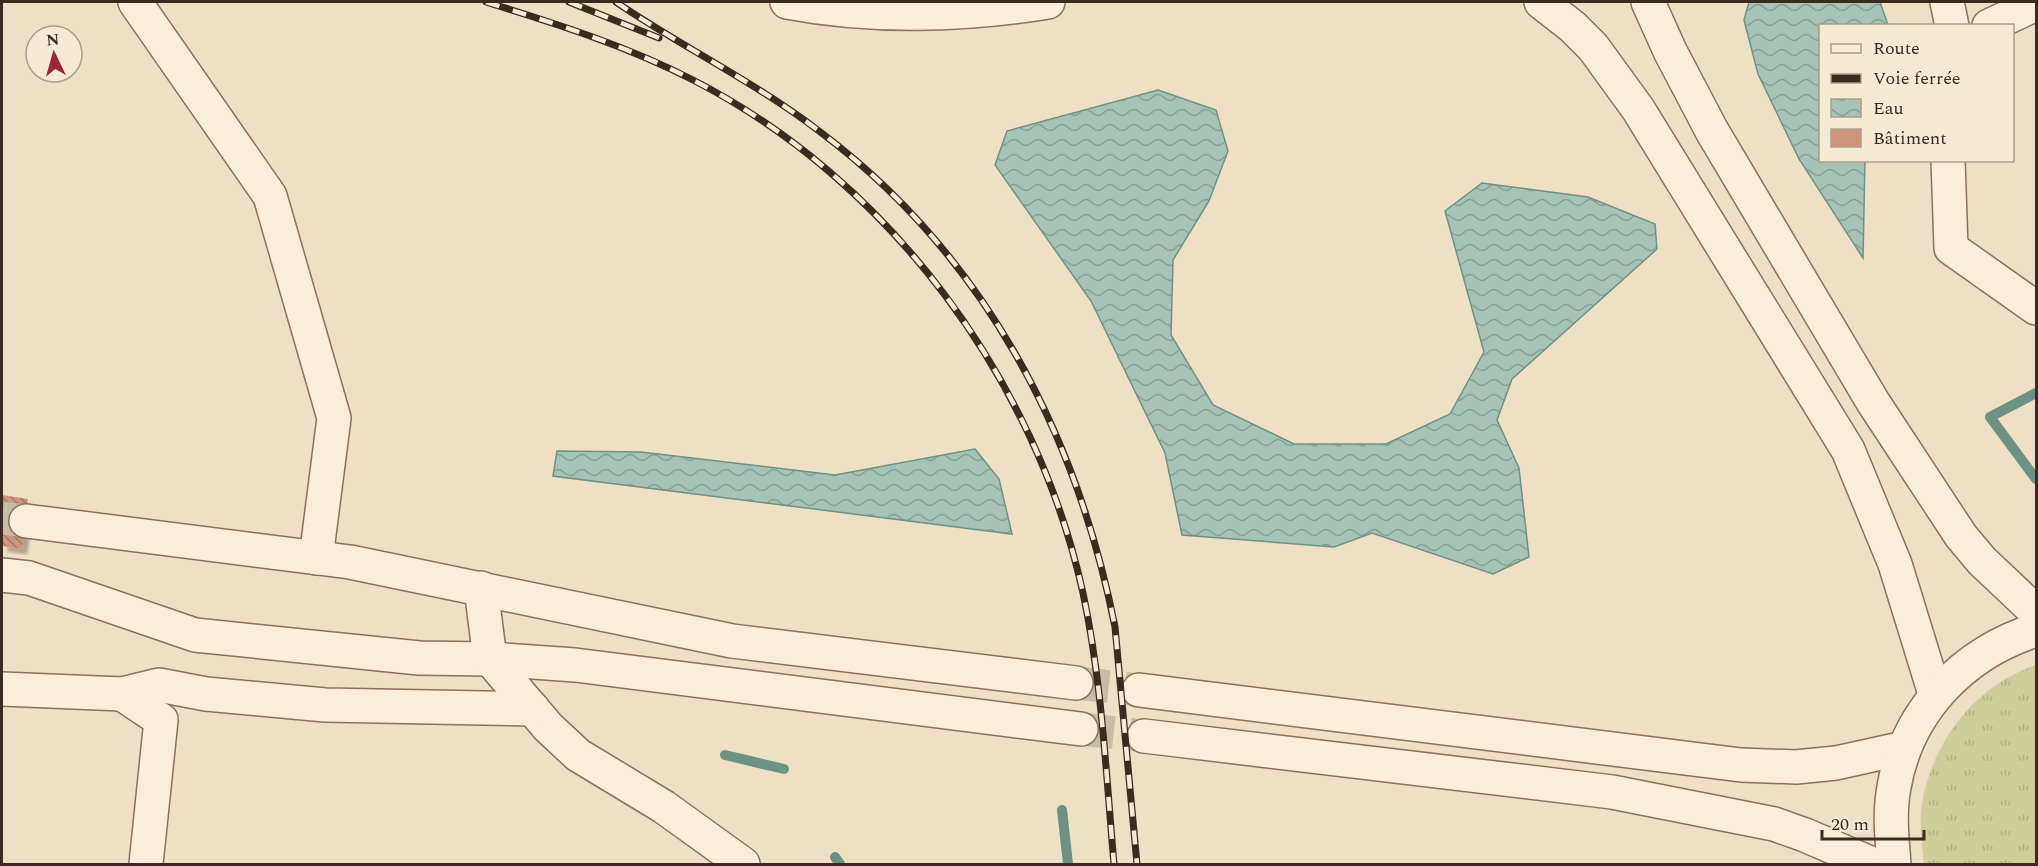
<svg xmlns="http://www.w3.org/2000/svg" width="2038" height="866" viewBox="0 0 2038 866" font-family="Spectral,serif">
<defs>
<pattern id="grass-tufts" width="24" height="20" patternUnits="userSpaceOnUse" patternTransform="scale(1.5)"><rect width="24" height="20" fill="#cdce99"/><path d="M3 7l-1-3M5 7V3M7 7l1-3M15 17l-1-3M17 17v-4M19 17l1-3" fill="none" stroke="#b1b183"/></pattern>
<pattern id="water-waves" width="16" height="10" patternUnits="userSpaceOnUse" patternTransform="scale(1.5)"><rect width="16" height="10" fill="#a7c3b8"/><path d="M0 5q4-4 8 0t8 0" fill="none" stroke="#899f95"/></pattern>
<pattern id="building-back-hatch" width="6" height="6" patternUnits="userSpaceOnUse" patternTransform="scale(1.5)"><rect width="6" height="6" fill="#ce957b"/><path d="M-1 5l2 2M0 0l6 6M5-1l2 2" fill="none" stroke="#a87a64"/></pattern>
<filter id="shadow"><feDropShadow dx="5.5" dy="5.5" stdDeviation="1.5" flood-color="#0004"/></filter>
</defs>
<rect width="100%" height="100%" fill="#efdfc5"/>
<path fill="url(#grass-tufts)" d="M 2036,665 L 2036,864 L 1924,864 C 1922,845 1919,824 1922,804 C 1932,742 1975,685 2036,665 Z"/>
<g fill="url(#water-waves)" stroke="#6d9285" stroke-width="1.5">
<path d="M 1749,2 L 1880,2 L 1888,25 L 1820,26 L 1820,160 L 1865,161 L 1863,258 L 1799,159 L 1758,74 L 1744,20 Z"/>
<path d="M 1158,90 L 1216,110 L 1228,151 L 1209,201 L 1173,260 L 1171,335 L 1213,405 L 1294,444 L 1386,444 L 1450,414 L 1484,352 L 1445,211 L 1482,183 L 1588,197 L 1655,224 L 1657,249 L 1512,379 L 1497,420 L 1519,468 L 1529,557 L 1493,574 L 1372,533 L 1334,547 L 1182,535 L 1165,453 L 1091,301 L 995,165 L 1007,131 Z"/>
<path d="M 975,449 L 999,479 L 1012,534 L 553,476 L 557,451 L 641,452 L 835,475 Z"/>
</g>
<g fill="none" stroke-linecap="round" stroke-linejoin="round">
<g stroke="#6d9285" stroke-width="10">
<path d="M 2036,393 L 1990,417 L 2036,479"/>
<path d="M 725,755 L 784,769"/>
<path d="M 1062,810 L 1068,864"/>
<path d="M 835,857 L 840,864"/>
</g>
</g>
<path fill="url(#building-back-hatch)" filter="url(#shadow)" d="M 2,495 L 28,499 L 22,549 L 2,546 Z"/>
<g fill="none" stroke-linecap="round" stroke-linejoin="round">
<g stroke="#cbbba4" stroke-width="33" stroke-dasharray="33 16" stroke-linecap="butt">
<path d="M 2,518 L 26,521"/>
<path d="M 1076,683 L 1139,690"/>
<path d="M 1081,729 L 1144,736"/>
</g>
<g stroke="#8b705b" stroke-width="36">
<g id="minor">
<path d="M 135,2 L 270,196 L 334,418 L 316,558"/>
<path d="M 787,2 C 871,18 964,16 1048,2"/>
<path d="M 1541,2 L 1573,27 L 1593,47 L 1638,109 L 1848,450 L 1895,564 L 1935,694"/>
<path d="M 1648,2 L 1670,51 L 1712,131 L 1873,402 L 1961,536 L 1982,561 L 2036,612"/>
<path d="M 1947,2 L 1952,26"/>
<path d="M 1989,26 L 2036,4"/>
<path d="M 1948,160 L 1951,248 L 2036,308"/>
<path d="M 26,521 L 350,562 L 732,641 L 1076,683"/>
<path d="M 2,575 L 29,578 L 195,635 L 419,658 L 490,659 L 575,665 L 1081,729"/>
<path d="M 481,588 L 490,659 L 548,727 L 578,755 L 664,807 L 743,864"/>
<path d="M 2,689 L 122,694 L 159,685 L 206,694 L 325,705 L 533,709"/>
<path d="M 1139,690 L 1741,765 L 1796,767 L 1836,763 L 1904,748"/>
<path d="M 122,694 L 161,720 L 146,864"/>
<path d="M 1144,736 L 1612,792 L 1774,824 L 1805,835 L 1872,864"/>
<path d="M 1894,864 C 1892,839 1889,813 1894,787 C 1907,711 1963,653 2036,630"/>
</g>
</g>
<use href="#minor" stroke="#faedd9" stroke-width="33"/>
<g stroke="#3b2a1f" stroke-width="7">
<g id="rail">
<path d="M 486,2 C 557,24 627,46 693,80 C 889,180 1036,379 1083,593 C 1102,682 1106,774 1114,864"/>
<path d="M 569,2 L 659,38"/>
<path d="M 616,2 C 682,47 755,82 819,131 C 982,253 1076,430 1115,627 L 1137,864"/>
</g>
</g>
<use href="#rail" stroke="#f6ead5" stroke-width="4.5" stroke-dasharray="14" stroke-linecap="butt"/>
</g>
<rect width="2038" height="866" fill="none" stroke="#3b2a1f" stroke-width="6"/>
<rect x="1819" y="24" width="195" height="138" fill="#f6ead5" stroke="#ab9d8c" stroke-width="1.5"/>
<rect x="1831" y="44" width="30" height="9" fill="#faedd9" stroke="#ab9d8c" stroke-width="1.5"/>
<text x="1873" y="54" font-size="18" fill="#3b2a1f">Route</text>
<rect x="1831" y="74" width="30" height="9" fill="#3b2a1f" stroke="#ab9d8c" stroke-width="1.5"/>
<text x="1873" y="84" font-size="18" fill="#3b2a1f">Voie ferrée</text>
<rect x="1831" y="99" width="30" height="18" fill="url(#water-waves)" stroke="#ab9d8c" stroke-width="1.5"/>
<text x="1873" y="114" font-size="18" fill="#3b2a1f">Eau</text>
<rect x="1831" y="129" width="30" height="18" fill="#ce957b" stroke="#ab9d8c" stroke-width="1.5"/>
<text x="1873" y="144" font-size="18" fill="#3b2a1f">Bâtiment</text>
<g transform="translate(54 54) rotate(355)"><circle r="28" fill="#f6ead5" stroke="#ab9d8c" stroke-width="1.5"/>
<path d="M0-4.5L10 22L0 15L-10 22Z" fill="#9b2935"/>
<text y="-9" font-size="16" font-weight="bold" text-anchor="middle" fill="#3b2a1f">N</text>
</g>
<path d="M1822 830v9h102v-9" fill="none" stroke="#3b2a1f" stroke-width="3"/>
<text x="1831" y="830" font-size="18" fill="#3b2a1f" stroke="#f6ead5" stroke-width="4.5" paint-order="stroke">20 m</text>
</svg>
